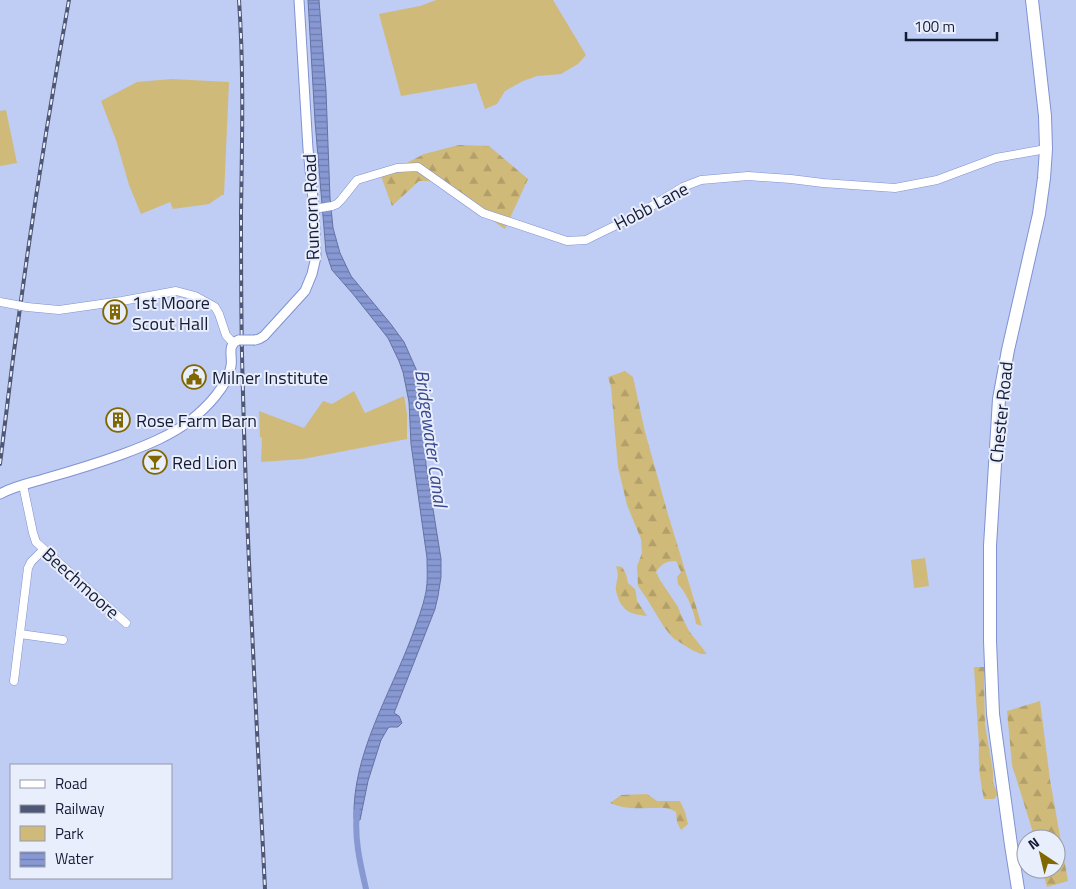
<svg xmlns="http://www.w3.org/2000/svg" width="1076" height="889" viewBox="0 0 1076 889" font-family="'Titillium Web',sans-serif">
<defs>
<pattern id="forest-firs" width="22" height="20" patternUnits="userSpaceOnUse" patternTransform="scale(1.25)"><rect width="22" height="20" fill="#d0ba79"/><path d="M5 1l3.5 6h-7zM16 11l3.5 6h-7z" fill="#b29f69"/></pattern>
<pattern id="water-rules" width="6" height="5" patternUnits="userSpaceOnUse" patternTransform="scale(1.25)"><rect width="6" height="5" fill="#8798d3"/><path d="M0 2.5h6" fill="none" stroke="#6d7bac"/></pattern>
</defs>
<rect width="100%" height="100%" fill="#bfccf4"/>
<g fill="#d0ba79">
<path d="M 436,0 L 553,0 L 586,55 L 578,64 L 561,74 L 537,76 L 523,81 L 505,91 L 497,104 L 485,109 L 476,83 L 401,96 L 379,14 L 420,6 Z"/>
<path d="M 172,79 L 229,82 L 224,195 L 222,195 L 209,204 L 173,209 L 170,202 L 141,214 L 129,185 L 116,140 L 101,101 L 137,82 Z"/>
<path d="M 6,110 L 17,163 L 0,166 L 0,111 Z"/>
<path d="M 354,391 L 365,413 L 404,396 L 407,414 L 407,439 L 303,459 L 261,462 L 262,438 L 260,437 L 259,411 L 304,428 L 323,401 L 332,404 Z"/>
<path d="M 925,558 L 929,586 L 914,588 L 911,560 Z"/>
</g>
<g fill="url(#forest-firs)">
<path d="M 459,145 L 489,146 L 528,179 L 505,229 L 433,181 L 419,181 L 392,206 L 381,176 L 424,154 Z"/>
<path d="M 625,371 L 633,377 L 645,432 L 667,511 L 702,626 L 696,624 C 694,610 687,594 678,584 L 677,577 L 681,572 L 676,561 C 666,561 661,564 656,572 L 660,580 L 678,607 L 681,615 L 689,631 L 707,654 L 701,654 L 692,650 L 673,638 L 664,627 L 647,599 L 638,586 L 637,566 L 642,553 L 641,539 L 627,505 L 618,467 L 611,387 L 608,377 Z"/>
<path d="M 616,566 L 622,567 L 626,574 L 628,583 L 635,589 L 636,593 L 637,601 L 647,616 C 633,614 624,613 618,598 C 617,594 615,589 616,586 C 618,575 619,577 616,566 Z"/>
<path d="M 974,667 L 986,667 L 984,682 L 985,725 L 993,771 L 993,783 L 998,794 L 994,799 L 984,799 C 980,781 978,764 979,745 Z"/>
<path d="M 1040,701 L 1050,780 L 1068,881 L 1047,887 L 1042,869 L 1056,869 L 1056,839 L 1035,839 L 1012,765 L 1007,711 Z"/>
<path d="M 647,794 L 657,801 L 680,801 L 685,812 L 688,824 L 681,830 L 677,822 L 676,812 C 668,806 659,808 649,808 C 636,809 622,808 610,803 L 621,795 Z"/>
</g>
<path fill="url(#water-rules)" stroke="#6572a3" d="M 308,0 L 319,0 L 326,91 L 330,198 L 333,228 L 340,253 L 351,276 L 390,323 L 404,342 L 416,369 L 419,382 L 424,427 L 426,465 L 441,559 L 441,577 L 438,596 L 435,609 L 394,713 L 399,716 L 402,723 L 398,727 L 390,727 L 388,728 L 381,740 L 368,781 L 360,820 L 354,819 C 352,754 390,695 412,636 C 417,622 423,607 426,592 C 428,581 427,569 427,558 L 411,444 L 409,402 L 403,372 L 399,361 L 388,338 L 353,294 L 332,270 L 326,252 L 315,121 Z"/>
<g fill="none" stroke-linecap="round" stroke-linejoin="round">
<path stroke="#8798d3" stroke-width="6" d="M 357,811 C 354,838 360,863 366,889"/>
<g stroke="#8092d2" stroke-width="9">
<g id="minor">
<path d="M 314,209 L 332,206 L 337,204 L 341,200 L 357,180 L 397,168 L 418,167 L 483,213 L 567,241 L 586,240 L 596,235 L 637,215 L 683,187 L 701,180 L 748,176 L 791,179 L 823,183 L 895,188 L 937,180 L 996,158 L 1046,149"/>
<path d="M 27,307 L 59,310 L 122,301 L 176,291 L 195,296 L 215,307 L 219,314 L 226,335 L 233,343"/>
<path d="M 23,485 L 33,533 L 36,542 L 126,623"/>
<path d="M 20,634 L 63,640"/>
<path d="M 14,681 L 28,568 L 31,562 L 43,550"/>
</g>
</g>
<g stroke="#8092d2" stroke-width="11">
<g id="tertiary">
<path d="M 255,340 L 259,339 L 264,336 L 305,291 L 312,274 L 316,257 L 314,209 L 308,149 L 299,0"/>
<path d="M 0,494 C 14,486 31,483 47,478 C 72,471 98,463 123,454 C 147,445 170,436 191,420 C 206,408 228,386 231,366 C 233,357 226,344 239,340"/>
</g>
</g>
<g stroke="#8092d2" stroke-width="14">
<path id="trunk" d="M 1018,889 L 1011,845 L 993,714 L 990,641 L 990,546 L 999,399 L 1008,350 L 1039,214 L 1044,178 L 1046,149 L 1045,116 L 1032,0"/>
</g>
<use href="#minor" stroke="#fff" stroke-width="8"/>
<use href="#tertiary" stroke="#fff" stroke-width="9"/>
<use href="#trunk" stroke="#fff" stroke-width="12"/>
<g stroke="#4e5775" stroke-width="4">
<g id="rail">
<path d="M 239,0 C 244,72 242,143 241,214 C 241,274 241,334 243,393 C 247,559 257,724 265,889"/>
<path d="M 0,464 C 18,309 41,154 69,0"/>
</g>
</g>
<use href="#rail" stroke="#e9eefc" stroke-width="2" stroke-dasharray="5.5" stroke-linecap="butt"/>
<g stroke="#8092d2" stroke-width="9" stroke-linecap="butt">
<path id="minor-bridge" d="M 0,302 L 27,307"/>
</g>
<g stroke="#8092d2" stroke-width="11" stroke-linecap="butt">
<path id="tertiary-bridge" d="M 239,340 L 255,340"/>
</g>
<use href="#minor-bridge" stroke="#fff" stroke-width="8"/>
<use href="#tertiary-bridge" stroke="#fff" stroke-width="9"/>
</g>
<defs>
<g id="building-ring" transform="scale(1.25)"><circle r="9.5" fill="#e9eefc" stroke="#816700" stroke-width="1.5"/><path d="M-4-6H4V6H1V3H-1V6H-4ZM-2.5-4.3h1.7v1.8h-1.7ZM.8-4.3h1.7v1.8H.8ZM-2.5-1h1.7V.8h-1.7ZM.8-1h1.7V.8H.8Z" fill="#816700"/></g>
<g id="civic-ring" transform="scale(1.25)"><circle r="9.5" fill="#e9eefc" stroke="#816700" stroke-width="1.5"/><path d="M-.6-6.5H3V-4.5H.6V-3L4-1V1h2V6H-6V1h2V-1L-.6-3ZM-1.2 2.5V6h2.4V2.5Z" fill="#816700"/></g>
<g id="bar-ring" transform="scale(1.25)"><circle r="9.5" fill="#e9eefc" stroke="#816700" stroke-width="1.5"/><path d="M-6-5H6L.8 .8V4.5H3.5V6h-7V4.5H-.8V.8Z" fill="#816700"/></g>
</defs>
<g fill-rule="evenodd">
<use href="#building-ring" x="115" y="312"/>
<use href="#civic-ring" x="194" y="377"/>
<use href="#building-ring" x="118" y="420"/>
<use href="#bar-ring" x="155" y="462"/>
</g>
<g text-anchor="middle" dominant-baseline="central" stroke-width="4" stroke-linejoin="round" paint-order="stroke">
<g font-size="18" fill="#151b34" stroke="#e9eefc">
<text transform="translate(651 206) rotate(-28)">Hobb Lane</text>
<text transform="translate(311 207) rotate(-92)">Runcorn Road</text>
<text transform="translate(1001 412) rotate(-84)">Chester Road</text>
<text transform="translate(81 583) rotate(42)">Beechmoore</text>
</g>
<g font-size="18" fill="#151b34" stroke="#e9eefc" text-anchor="start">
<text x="132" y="302">1st Moore<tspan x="132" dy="21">Scout Hall</tspan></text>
<text x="212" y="377">Milner Institute</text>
<text x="136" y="420">Rose Farm Barn</text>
<text x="172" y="462">Red Lion</text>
</g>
<g font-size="19" font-style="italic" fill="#3a4991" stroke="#e9eefc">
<text transform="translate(432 438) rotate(82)">Bridgewater Canal</text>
</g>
</g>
<rect x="10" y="764" width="162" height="115" fill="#e9eefc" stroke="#949aac"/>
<rect x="20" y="780" width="25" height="8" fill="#ffffff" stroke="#949aac"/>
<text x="55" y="789" font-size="15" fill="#151b34">Road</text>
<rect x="20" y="805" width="25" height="8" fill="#4e5775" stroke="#949aac"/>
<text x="55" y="814" font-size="15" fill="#151b34">Railway</text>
<rect x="20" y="826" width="25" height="15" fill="#d0ba79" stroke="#949aac"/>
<text x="55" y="839" font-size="15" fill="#151b34">Park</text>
<rect x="20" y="852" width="25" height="15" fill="url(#water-rules)" stroke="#949aac"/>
<text x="55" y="864" font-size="15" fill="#151b34">Water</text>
<g transform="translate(1041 854) rotate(325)"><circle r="24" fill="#e9eefc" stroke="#949aac"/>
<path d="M0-4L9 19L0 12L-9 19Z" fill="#816700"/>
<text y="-8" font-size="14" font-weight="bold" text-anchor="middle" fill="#151b34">N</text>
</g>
<path d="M906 32v8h91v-8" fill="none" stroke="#151b34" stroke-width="2.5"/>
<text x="914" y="32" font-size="15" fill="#151b34" stroke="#e9eefc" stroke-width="4" paint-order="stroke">100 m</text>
</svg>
